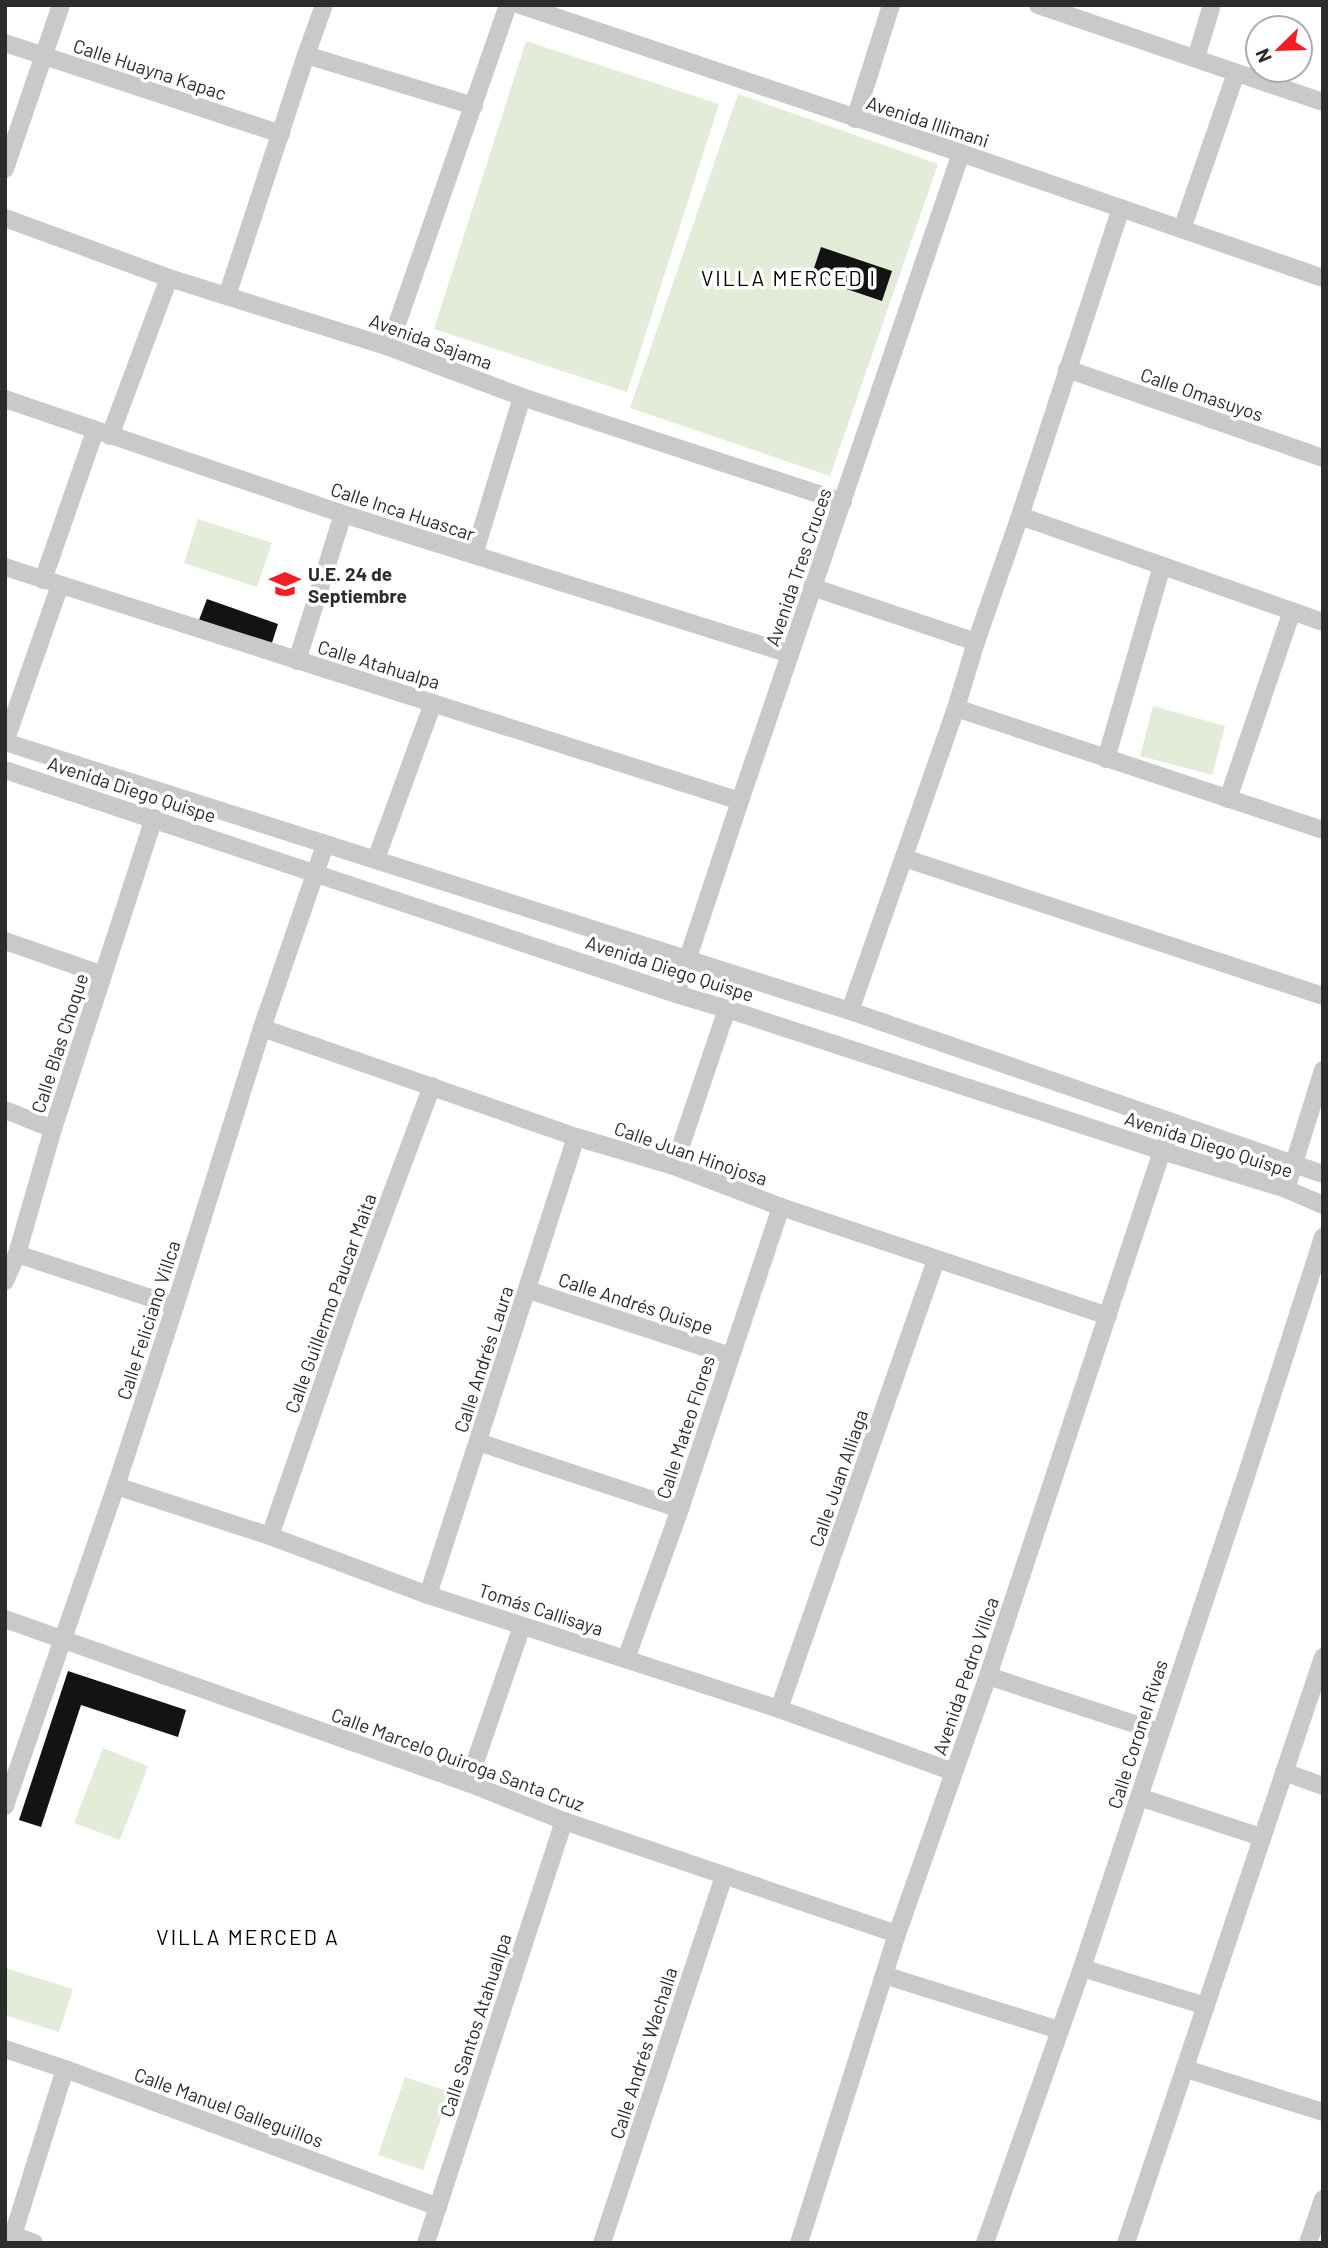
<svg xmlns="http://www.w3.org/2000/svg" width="1328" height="2248" viewBox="0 0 1328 2248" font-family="Barlow,sans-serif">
<rect width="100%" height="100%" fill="#fff"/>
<g fill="#e2ecd8">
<path d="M 526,41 L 719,104 L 627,392 L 434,329 Z"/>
<path d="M 738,94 L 938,164 L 830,476 L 630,408 Z"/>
<path d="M 198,519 L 272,543 L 257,587 L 184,563 Z"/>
<path d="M 1153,706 L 1225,726 L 1212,775 L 1140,756 Z"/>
<path d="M 103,1748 L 148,1766 L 120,1840 L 74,1823 Z"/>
<path d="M 5,1968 L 73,1989 L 59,2032 L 5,2015 Z"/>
<path d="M 405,2077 L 450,2092 L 423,2170 L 378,2155 Z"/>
</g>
<g fill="#131313">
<path d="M 821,247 L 892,271 L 882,301 L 811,277 Z"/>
<path d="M 207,599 L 278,624 L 271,646 L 199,620 Z"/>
<path d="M 68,1671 L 186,1710 L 178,1737 L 81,1705 L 41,1827 L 19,1820 Z"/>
</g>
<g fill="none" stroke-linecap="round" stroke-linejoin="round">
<g stroke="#c9c9c9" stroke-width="18">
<path d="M 520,5 L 961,153 L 1323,278"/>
<path d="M 1038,5 L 1323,102"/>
<path d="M 5,43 L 281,134"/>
<path d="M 306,55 L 474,106"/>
<path d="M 1196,58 L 1212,5"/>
<path d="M 855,119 L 891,5"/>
<path d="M 5,169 L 61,5"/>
<path d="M 5,218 L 169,278 L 389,347 L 522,397 L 843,502"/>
<path d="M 1182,229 L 1236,73"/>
<path d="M 227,296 L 306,55 L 324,5"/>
<path d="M 389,347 L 508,5"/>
<path d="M 1067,369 L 1323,458"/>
<path d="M 5,399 L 343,514 L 790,654"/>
<path d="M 110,436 L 169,278"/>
<path d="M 1020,516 L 1323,622"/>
<path d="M 474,555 L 522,397"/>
<path d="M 5,567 L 740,801"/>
<path d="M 43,580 L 95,431"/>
<path d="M 812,587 L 976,642"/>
<path d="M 297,661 L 343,514"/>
<path d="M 956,708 L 1323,830"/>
<path d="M 5,742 L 850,1011 L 1323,1174"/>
<path d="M 5,742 L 60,585"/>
<path d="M 1106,759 L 1162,566"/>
<path d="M 5,770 L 676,994 L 727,1009 L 1162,1151 L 1286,1189 L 1323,1205"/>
<path d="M 1228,799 L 1292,611"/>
<path d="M 904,858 L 1323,996"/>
<path d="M 376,859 L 433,703"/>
<path d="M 5,941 L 103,975"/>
<path d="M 676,994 L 740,801 L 961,153"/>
<path d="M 850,1011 L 956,708 L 976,642 L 1020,516 L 1121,208"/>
<path d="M 262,1028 L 576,1137 L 674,1166 L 781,1207 L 1108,1316"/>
<path d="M 5,1110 L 53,1129"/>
<path d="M 674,1166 L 727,1009"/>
<path d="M 1286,1189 L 1323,1070"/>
<path d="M 17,1254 L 175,1306"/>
<path d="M 5,1281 L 17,1254 L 53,1129 L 154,818"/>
<path d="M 528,1290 L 731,1356"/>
<path d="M 478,1442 L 680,1509"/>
<path d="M 116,1486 L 270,1536 L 428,1595 L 779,1709 L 954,1772"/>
<path d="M 270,1536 L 350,1305 L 432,1086"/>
<path d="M 428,1595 L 576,1137"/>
<path d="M 5,1619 L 468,1783 L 564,1821 L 897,1934"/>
<path d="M 626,1659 L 680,1509 L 781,1207"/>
<path d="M 988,1676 L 1159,1732"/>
<path d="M 779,1709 L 936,1260"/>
<path d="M 1284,1772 L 1323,1786"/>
<path d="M 468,1783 L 522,1626"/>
<path d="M 1139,1797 L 1261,1837"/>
<path d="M 5,1806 L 116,1486 L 175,1306 L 262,1028 L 325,845"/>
<path d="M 1082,1968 L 1206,2006"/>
<path d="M 884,1975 L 1059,2030"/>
<path d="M 5,2049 L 65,2069 L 438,2207"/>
<path d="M 1186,2069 L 1323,2112"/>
<path d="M 5,2232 L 34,2243"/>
<path d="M 13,2235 L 65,2069"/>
<path d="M 426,2243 L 564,1821"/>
<path d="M 602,2243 L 724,1876"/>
<path d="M 799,2243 L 897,1934 L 988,1676 L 1162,1151 L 1175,1124"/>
<path d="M 985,2243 L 1082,1968 L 1247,1473 L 1323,1237"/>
<path d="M 1126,2243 L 1323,1657"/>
<path d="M 1308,2243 L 1323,2199"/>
</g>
</g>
<defs>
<g id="school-bare" transform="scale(2.415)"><path d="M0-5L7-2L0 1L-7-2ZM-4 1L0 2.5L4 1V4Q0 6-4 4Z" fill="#f41d24" stroke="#fff" stroke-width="2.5" paint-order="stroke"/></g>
</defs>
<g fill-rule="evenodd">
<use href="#school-bare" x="285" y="584"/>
</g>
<g text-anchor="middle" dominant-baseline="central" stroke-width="7" stroke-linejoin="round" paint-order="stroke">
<g font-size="19" fill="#2c2c2c" stroke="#fff">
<text transform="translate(150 69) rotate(18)">Calle Huayna Kapac</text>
<text transform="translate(928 121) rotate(18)">Avenida Illimani</text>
<text transform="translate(431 341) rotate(20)">Avenida Sajama</text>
<text transform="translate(1202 394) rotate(19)">Calle Omasuyos</text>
<text transform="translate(403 511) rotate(18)">Calle Inca Huascar</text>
<text transform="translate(798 567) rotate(-71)">Avenida Tres Cruces</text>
<text transform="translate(379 664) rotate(17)">Calle Atahualpa</text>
<text transform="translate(132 789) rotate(18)">Avenida Diego Quispe</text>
<text transform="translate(670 968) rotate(18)">Avenida Diego Quispe</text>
<text transform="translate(59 1043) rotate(-72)">Calle Blas Choque</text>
<text transform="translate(1209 1144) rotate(18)">Avenida Diego Quispe</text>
<text transform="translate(691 1153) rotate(19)">Calle Juan Hinojosa</text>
<text transform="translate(330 1303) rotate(-70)">Calle Guillermo Paucar Maita</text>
<text transform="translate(636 1303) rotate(18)">Calle Andrés Quispe</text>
<text transform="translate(148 1320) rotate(-72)">Calle Feliciano Villca</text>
<text transform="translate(483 1359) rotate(-72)">Calle Andrés Laura</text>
<text transform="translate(685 1427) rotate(-72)">Calle Mateo Flores</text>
<text transform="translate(838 1478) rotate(-71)">Calle Juan Alliaga</text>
<text transform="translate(541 1609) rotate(18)">Tomás Callisaya</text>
<text transform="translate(965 1676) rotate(-71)">Avenida Pedro Villca</text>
<text transform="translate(1137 1734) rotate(-72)">Calle Coronel Rivas</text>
<text transform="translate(458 1759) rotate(20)">Calle Marcelo Quiroga Santa Cruz</text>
<text transform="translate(475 2025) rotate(-72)">Calle Santos Atahuallpa</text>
<text transform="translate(643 2053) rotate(-72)">Calle Andrés Wachalla</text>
<text transform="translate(229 2107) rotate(20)">Calle Manuel Galleguillos</text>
</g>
<g font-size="19" font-weight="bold" fill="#2c2c2c" stroke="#fff" text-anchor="start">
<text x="308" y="573">U.E. 24 de<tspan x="308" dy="22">Septiembre</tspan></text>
</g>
<g font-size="21" letter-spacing="2" fill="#000" stroke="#fff">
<text x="789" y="277">VILLA MERCED I</text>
<text x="248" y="1936">VILLA MERCED A</text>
</g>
</g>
<rect width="1328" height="2248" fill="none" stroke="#2c2c2c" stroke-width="14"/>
<g transform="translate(1279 49) rotate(247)"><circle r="33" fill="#ffffff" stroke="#ababab" stroke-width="2"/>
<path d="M0-5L12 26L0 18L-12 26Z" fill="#f41d24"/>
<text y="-10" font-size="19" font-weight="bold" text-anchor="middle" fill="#2c2c2c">N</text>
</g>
</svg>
